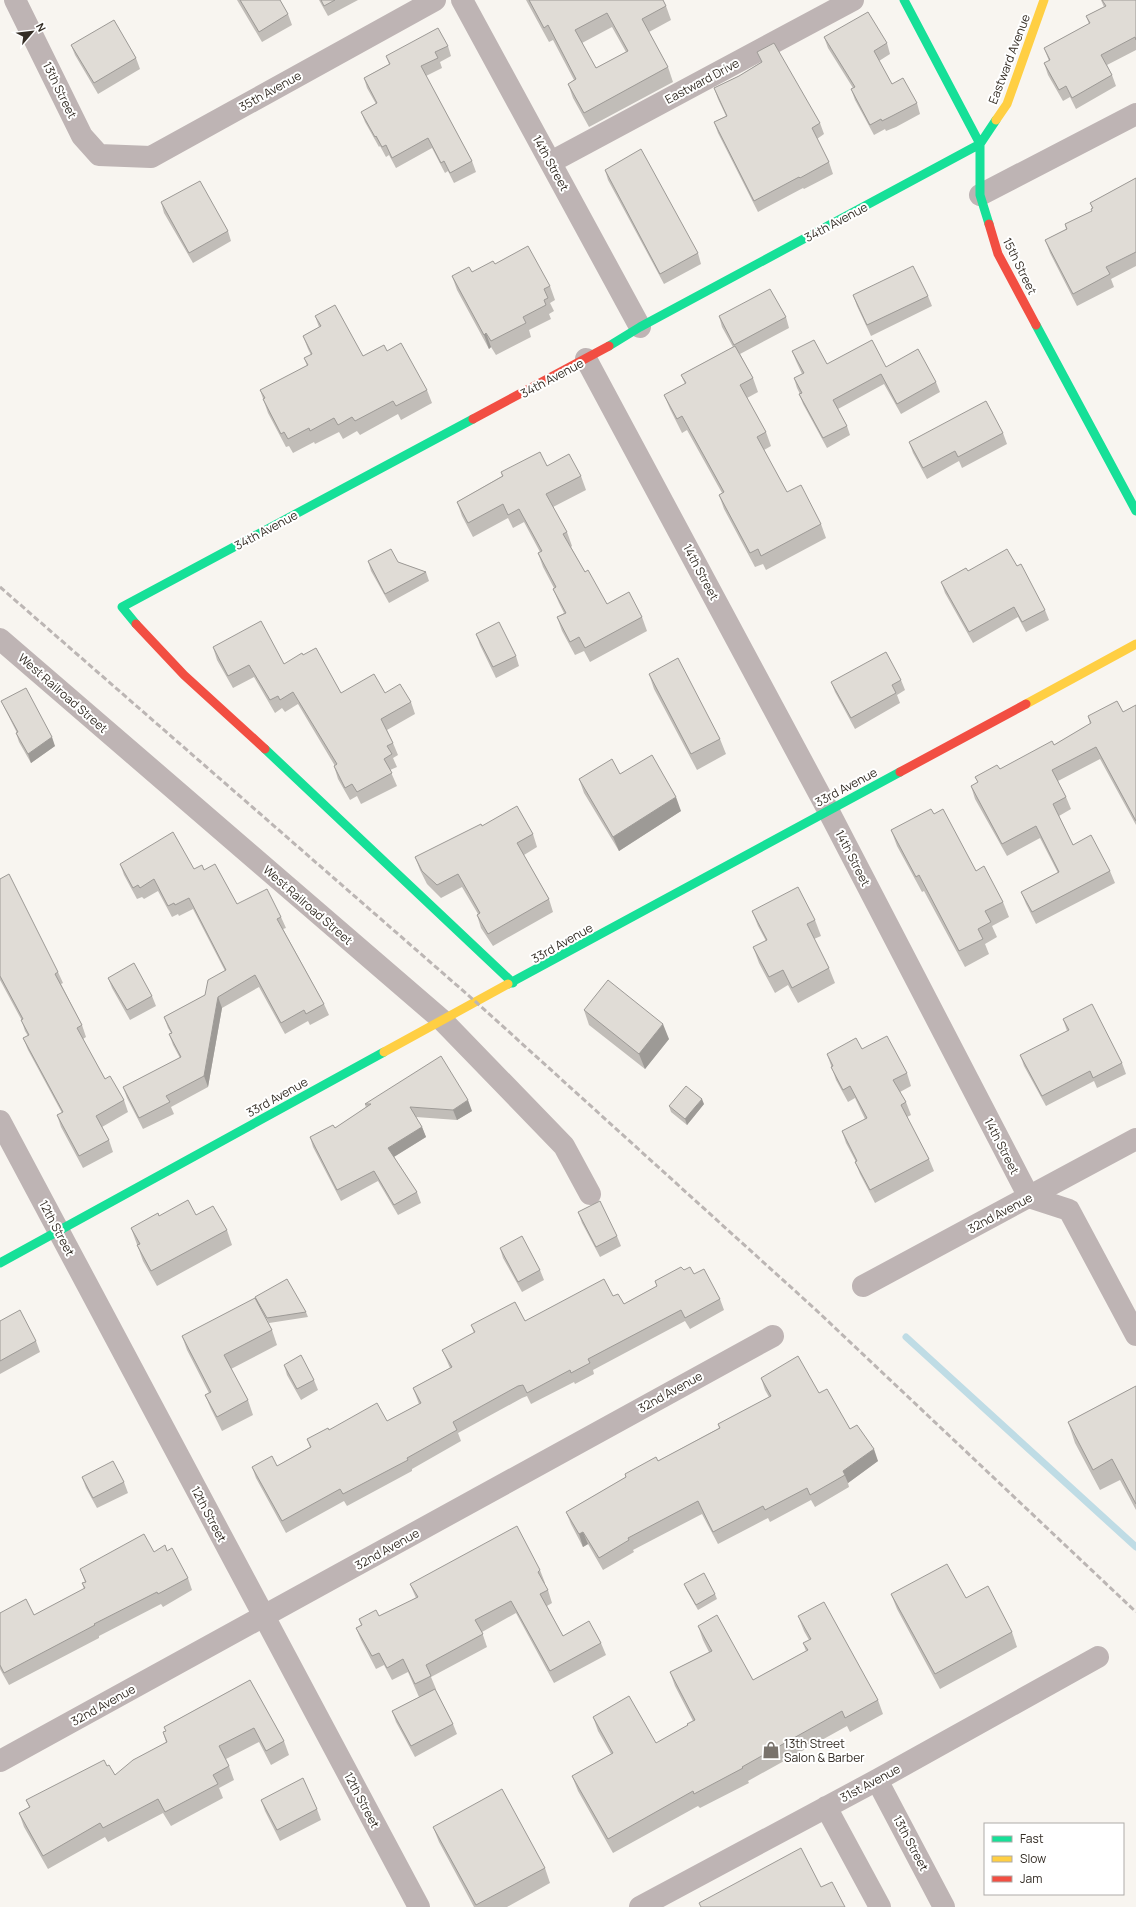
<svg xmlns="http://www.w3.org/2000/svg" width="1136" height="1907" font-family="Manrope,sans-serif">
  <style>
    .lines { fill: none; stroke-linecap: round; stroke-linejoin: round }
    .stream { stroke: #bfdce5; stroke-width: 7 }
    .street { stroke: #beb4b4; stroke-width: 22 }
    .fast { stroke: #16e098; stroke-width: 9 }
    .slow { stroke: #ffcf43; stroke-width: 9 }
    .jam { stroke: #f24e42; stroke-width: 9 }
    .rail { stroke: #bcb6b4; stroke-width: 3; stroke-dasharray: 6 3; stroke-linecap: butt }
    .wall { fill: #c1bdb8; fill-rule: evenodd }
    .shaded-wall { fill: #9d9a96 }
    .building { fill: #e0dcd6; stroke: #9d9a96; fill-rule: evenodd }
    .labels { text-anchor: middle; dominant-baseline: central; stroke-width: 4; stroke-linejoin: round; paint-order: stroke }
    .street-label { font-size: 12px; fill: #342d25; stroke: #fff }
    .poi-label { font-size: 12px; fill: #342d25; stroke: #fff; text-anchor: start }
  </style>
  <rect width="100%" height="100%" fill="#f8f5f0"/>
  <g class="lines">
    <path class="stream" d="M906,1337l230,210"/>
    <path class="street" d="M15,0l67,136 17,19 52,2 284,-157
      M462,0l178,327
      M551,162l302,-162
      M980,195l156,-81
      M586,359l242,451 201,387 40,13 67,125
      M0,639l442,381 122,126 26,48
      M0,1121l419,786
      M863,1286l273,-147
      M0,1761l773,-425
      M877,1780l67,127
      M826,1807l54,100
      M640,1907l237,-127 221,-123"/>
    <path class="fast" d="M904,0l76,144v51l9,29
      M1036,325l100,186
      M609,346l31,-19 340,-183 16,-24
      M136,624l-14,-17 351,-188
      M265,749l248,234
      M508,984l392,-212
      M0,1263l384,-211"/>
    <path class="slow" d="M996,120l11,-16 37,-104
      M1026,704l110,-60
      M384,1052l124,-68"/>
    <path class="jam" d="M989,224l9,30 38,71
      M473,419l136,-73
      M136,624l48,51 81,74
      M900,772l126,-68"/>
    <path class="rail" d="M0,587l476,415 339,307 321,303"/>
  </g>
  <path class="wall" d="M237,0h43l8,14 4,11 -30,17z
    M319,0h39l-30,16z
    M526,0h137l3,6 5,14 -22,12 19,35 5,15 -84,45 -16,-29 -5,-14 6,-4 -21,-40 -4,2zM612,27l14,25 -30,16 -14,-25z
    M1101,0h35v50l-29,15 5,10 4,11 -40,23 -6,-12 -7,4 -15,-26 -4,-12 5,-2 -5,-13 45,-24 -3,-8 18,-9z
    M824,37l63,6 3,11 -11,7 13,23 25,19 3,11 -24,13 -10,4 -1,-2 -11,6 -19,-35 -4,-11 2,-1 -25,-40z
    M71,45l65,13 4,11 -42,25 -23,-39z
    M448,46l3,10 -11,6 2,6 -16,8 46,85 4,11 -22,11 -6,-12 -3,2 -13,-25 -36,20 -7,-13 -3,2 -6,-11 -1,1 -14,-25 -4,-10 15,-8 -9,-16 -3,-10 25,-14 -3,-8z
    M757,52l63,71 4,11 -7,5 12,23 4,12 -29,15 -1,-1 -45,24 -40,-79 -4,-11 12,-6 -8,-17 -4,-11 25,-12 22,-14z
    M605,170l93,83 3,11 -37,20 -56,-104z
    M1136,178v88l-25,13 3,8 -37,19 -27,-53 -5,-13 21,-11 -1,-5 27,-13v-3l-2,-5z
    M161,202l67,29 3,10 -38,22 -29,-50z
    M495,264l55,22 5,14 -5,3 4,8 -5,3 2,5 -22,11 2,7 -35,18 -5,-8 -2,2 -32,-59 -5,-14 20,-4z
    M853,295l75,1 4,10 -61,30 -14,-30z
    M315,316l48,40 24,-5 40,39 5,13 -31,17 -3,-6 -38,21 -3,-4 -14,8 -4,-7 -24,12 -1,-2 -21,11 -4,-7 -3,1 -18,-34 -8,-23 47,-24 -3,-8 7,-3 -3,-6 -5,-13 16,-9z
    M719,316l67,1 3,11 -49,26 13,24 5,14 -11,6 19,34 5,14 -7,4 23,42 34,32 5,14 -60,32 -3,-6 -8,3 -31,-58 -5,-14 3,-2 -35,-63 -5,3 -12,-24 -6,-14 21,-11 -4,-9 52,-28 -11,-20z
    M792,351l35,13 59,3 50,15 4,10 -39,22 -17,-30 -46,25 9,17 3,9 -23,13 -24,-44 -4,-10h1l-3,-6 -3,-10 8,-4 -6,-13z
    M1003,433l4,11 -45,24 -3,-7 -32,18 -14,-26 -4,-11z
    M547,466l34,10 5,14 -33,17 14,25 5,14 -1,1 14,25 22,32 35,13 5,14 -57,31 -6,-11 -9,4 -13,-24 -5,-14 7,-4 -5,-10 -6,-14 1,-1 -11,-21 -5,-14 2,-1 -16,-30 -11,6 -5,-10 -35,19 -11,-21 -5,-14 45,-26 -1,-4z
    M368,561l30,1 28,10 3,9 -40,22 -18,-32z
    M1017,566l28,44 4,10 -23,12 -8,-15 -45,26 -28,-50 -4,-11 27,-11z
    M476,634l40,22 3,10 -23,12 -16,-33z
    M213,647l71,17 19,-9 38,38h44l26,9 4,12 -28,16 6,13 5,12 -5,3 4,9 -7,3 7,16 -36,18 -4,-8 -7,4 -12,-21 -4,-13h1l-37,-62 -13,8 -3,-4 -7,5 -21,-36 -21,11 -16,-28z
    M649,674l71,65 6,15 -29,16 -43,-81z
    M901,680l4,10 -8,5 3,8 -45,26 -20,-37 -4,-10z
    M1,701l54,45 -24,17 -12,-21 -3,-9h1z
    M1136,705v120l-36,-66 -42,22 8,16 5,12 -12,7 14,29 37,26 5,12 -79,41 -10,-20 -5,-12 37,-19 -18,-35 -33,18 -32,-57 -4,-13 7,-3 -3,-6 25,-8 54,-24 36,-21 -2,-8 35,-4z
    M620,774l61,37 -62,40 -35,-58 -5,-14z
    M934,814l42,57 27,31 6,15 -17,9 5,11 -12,7 4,10 -24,13 -41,-76 -2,1 -25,-46 -6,-16z
    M482,826l51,8 4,13 -13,8 25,44 4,13 -60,34 -12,-18 -4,-13 1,-1 -16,-27 -21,11 -14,-14 -7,-14 -5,-13z
    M120,864l84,6 33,34 44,13 5,11 -3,1 41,75 5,11 -19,10 -2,-4 -23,13 -26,-47 -37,21 -14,79 -37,20 3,7 -31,15 -16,-31 -4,-11 57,-29 -7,-13 -4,-11 2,-1 -3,-5 -4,-11 41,-22 20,-24 -32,-62 -14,7 -1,-2 -6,3 -14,-26 -14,8 -2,-2 -5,2 -13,-24z
    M0,879l58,93 5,11 -2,1 21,41 4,12 -3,2 22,40 19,21 4,12 -26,15 7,13 4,12 -30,16 -22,-41 -4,-12 5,-2 -34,-63 -5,-12 5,-2 -3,-5 -4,-12 -21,-39z
    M752,911l63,9 6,16 -7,3 15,29 6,15 -37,20 -10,-18 -13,8 -16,-30 -6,-16 13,-6 -8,-15z
    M108,978l44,18 4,10 -26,14 -18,-32z
    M584,1010l85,29 -24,30 -56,-44z
    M1063,1019l59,44 4,11 -29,14 -3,-7 -48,25 -22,-40 -4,-11 47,-24z
    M862,1049l45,24 4,13 -11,6 6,10 5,13 -4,2 22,42 5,12 -59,32 -15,-29 -5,-12h1l-10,-19 -4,-12 23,-12 -10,-21 -7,4 -12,-22 -9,-26z
    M365,1104l107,7 -15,9 -41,-3 6,10 4,10 -32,20 23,35 4,11 -23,12 -20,-34 -37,20 -28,-54 -3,-10 25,-9 31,-20z
    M704,1104l-17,21 -16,-13 -2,-6z
    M578,1212l39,24 4,10 -21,11 -18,-34z
    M196,1215l31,15 5,15 -75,41 -14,-25 -12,-33 28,-12z
    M500,1248l40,22 4,10 -22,12 -19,-34z
    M684,1270l10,4 26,25 4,11 -34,19 -5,-8 -92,49 1,4 -19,10 -1,-2 -43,22 -4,-8 -5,2 -64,35 3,8 -49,28v2l-65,35 -3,-5 -58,32 -30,-55 -4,-11 25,-1 33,-19 -3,-8 22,-9 58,-9 32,-17 -6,-16 37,-20 -3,-7 -5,-11 32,-17 -3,-8 54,-4 88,-25 11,8 33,-18 -2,-5z
    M255,1297l51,15 2,5 -39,6 -10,-18 13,25 5,15 -46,24 17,31 5,15 -31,16 -11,-22 -6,-14 4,-2 -22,-43 -5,-14 75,-35z
    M0,1321l36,20 4,11 -40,22z
    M284,1365l30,15 4,10 -17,10 -14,-25z
    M761,1378l58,15 59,68 -30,22 1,4 -34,20 -4,-7 -41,22 -2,-4 -50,26 -16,-30 -69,36 1,2 -31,18 -15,-26 -5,3 -12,-23 -5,-12 60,-35 -1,-3 33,-13 61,-33 -1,-4 51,-27 -4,-7z
    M1136,1386v124l-16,-30 -20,10 -25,-47 -7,-21z
    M82,1477l42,5 4,11 -31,15 -11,-20z
    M167,1551l21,27 4,12 -29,17 -2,-3 -62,32v2l-90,47 -9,-16v-56l34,2 50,-26 -2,-6 3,-1 -5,-13 74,-17z
    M540,1570l5,13h-1l4,7 4,13 -5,3 16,30 38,7 5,12 -52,28 -38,-70 -34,19 5,15 -56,30 5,12h-1l18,35 4,10 -42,23 -19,-35 -4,-11 27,-14 -11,-25 -16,8 -8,-15 -8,4 -15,-29 -5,-12 5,-3 -2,-6 20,-3 37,-18 -6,-14z
    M684,1584l31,10 2,5 -19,11 -12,-21z
    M891,1594l75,4 46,34 5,15 -77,42 -43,-80z
    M798,1616l80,84 5,14 -33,18 -3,-6 -99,55 1,2 -49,25 -2,-2 -85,47 -35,-62 -6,-15 39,-22 -13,-23 -5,-14 63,26 32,-17 5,-5 -18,-35 -5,-14 39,-20 -6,-12 -5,-14 55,54 53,-29 -3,-8 6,-3 -5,-9z
    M250,1680l34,61 5,14 -18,10 -12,-23 -33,17 3,7 5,14 -15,8 4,10 -52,28 -8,-13 -55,29 -3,-5 -57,32 -24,-42 -5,-14 10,-6 -3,-7 81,-34 8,9 51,-33 -3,-10 3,-1 -2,-4z
    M261,1800l56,9 4,11 -41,21 -15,-30z
    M433,1827l112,41 5,15 -43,24h-33l-35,-65z"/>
  <path class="shaded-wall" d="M486,333l5,14 -2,2 -5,-14z
    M52,737l3,9 -24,17 -3,-9z
    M676,797l5,14 -62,40 -6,-14z
    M218,997l4,11 -14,79 -4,-11z
    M663,1024l6,15 -24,30 -6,-15z
    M702,1099l2,5 -17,21 -2,-6z
    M468,1100l4,11 -15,9 -4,-10z
    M422,1127l4,10 -34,21 -4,-10z
    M874,1449l4,12 -30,22 -5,-12z
    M583,1532l5,12 -5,3 -4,-13z"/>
  <path class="building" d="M240,0h40l8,14 -29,18z
    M321,0h14l-11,6z
    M529,0h134l3,6 -24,13 26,48 -84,46 -16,-29 8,-5 -28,-54 -4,3zM607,13l21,38 -32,17 -21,-38z
    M1102,0h34v40l-1,-3 -34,18 11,20 -40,23 -6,-12 -7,4 -15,-27 6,-3 -6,-12 46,-25 -4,-7 20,-10z
    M868,12l19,31 -13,8 18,33 11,-6 14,25 -25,13 -10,5 -1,-2 -11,6 -19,-36 4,-2 -31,-50z
    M114,20l22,38 -42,25 -23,-38z
    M438,28l10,18 -13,6 3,6 -17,8 51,95 -22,12 -6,-12 -3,2 -13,-25 -36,20 -6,-13 -4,2 -6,-11 -1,1 -14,-25 16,-9 -13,-25 26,-14 -4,-8z
    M774,43l46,80 -8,5 17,34 -29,16 -1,-1 -45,24 -40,-79 13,-6 -13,-28 25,-12 23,-14 -5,-10z
    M641,149l57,104 -38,21 -55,-104z
    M1136,178v74l-30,15 4,7 -37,20 -28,-54 22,-11 -2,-5 27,-13 -1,-2 2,-1 -3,-5z
    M200,181l28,50 -39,22 -28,-51z
    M528,246l22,40 -6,3 4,9 -4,2 2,5 -23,12 3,6 -35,18 -5,-8 -2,2 -32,-59 17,-9 3,5 21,-11 2,3z
    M913,266l15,30 -61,29 -14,-30z
    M770,289l16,28 -52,28 -15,-29z
    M335,305l28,51 21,-11 3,6 14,-8 26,47 -31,16 -3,-5 -38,20 -3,-4 -14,8 -4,-7 -24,13 -1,-3 -21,11 -4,-7 -3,2 -18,-35 2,-1 -5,-8 48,-25 -4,-7 8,-4 -9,-18 18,-10 -6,-10z
    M814,340l13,24 45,-24 14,27 32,-18 18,33 -39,22 -16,-30 -48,26 14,26 -24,12 -24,-44 3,-1 -8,-15 10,-5 -12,-22z
    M735,346l18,32 -13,7 26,47 -9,5 30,55 14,-7 20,39 -60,32 -3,-7 -8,4 -31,-58 5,-3 -42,-76 -5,3 -13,-24 22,-12 -5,-8z
    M986,401l17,32 -45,24 -3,-6 -32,17 -14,-26z
    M540,452l7,14 22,-12 12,22 -35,18 21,38 -4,2 22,38 3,-2 19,34 22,-12 13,25 -57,31 -6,-11 -9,5 -13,-25 9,-4 -13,-24 3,-2 -18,-34 4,-2 -23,-42 -11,6 -5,-11 -35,19 -11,-21 46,-26 -2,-4z
    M391,549l7,13 28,10 -41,22 -17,-33z
    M1007,549l10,17 4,-2 24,46 -23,12 -8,-15 -45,25 -28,-50 25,-14 2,3z
    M261,621l23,43 18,-11 1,2 13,-7 25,45 33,-19 11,19 15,-9 11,18 -30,17 12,24 -6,3 5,8 -8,5 8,14 -35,19 -5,-8 -7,4 -11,-22 3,-2 -44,-72 -13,8 -2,-4 -8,4 -21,-35 -21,11 -15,-29z
    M499,622l17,34 -23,11 -17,-33z
    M886,652l15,28 -9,5 4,8 -45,25 -20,-36z
    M678,658l42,81 -29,15 -42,-80z
    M26,688l26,49 -24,17 -12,-21 2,-1 -17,-31z
    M1117,701l6,11 13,-7v116l-40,-74 -44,23 14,27 -13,7 20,41 18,-10 19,36 -78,41 -11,-20 38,-20 -23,-46 -34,18 -31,-58 7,-4 -3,-5 22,-12 3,4 52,-28 2,4 37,-22 -3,-7z
    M652,755l24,42 -63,40 -34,-58 33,-20 8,15z
    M517,806l16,28 -16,9 32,56 -61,35 -11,-19 3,-2 -22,-39 -21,11 -15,-14 -7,-14 66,-33 1,2z
    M931,809l3,5 9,-5 33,62 8,-5 19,36 -18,9 6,11 -13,7 5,10 -24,12 -40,-76 -3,2 -25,-47z
    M173,832l21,37 8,-4 2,5 11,-6 22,40 30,-15 14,28 -4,2 47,85 -18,10 -2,-4 -23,13 -26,-48 -37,22 -14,79 -38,20 4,6 -31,16 -16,-31 58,-30 -12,-23 3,-1 -8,-16 41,-22 3,-15 18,-10 -37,-72 -14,7 -1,-2 -6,3 -14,-27 -14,9 -2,-3 -5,3 -13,-24z
    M9,874l49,98 -3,2 27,51 -5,3 28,51 5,-3 14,24 -28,16 13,24 -30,16 -22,-41 6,-3 -40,-74 6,-3 -8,-15 2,-1 -23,-43v-97z
    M798,887l17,33 -8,4 22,44 -37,20 -9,-18 -14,7 -16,-30 14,-7 -15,-29z
    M134,963l18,33 -25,14 -19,-32z
    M608,980l55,44 -24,30 -55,-44z
    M1092,1004l30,59 -29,15 -3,-7 -48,25 -22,-41 49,-25 -6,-11z
    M887,1036l20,37 -14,7 13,22 -5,3 28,54 -59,31 -15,-28 2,-1 -15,-30 25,-13 -17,-32 -7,4 -12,-23 2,-1 -6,-12 29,-16 6,11z
    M441,1056l27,44 -15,10 -43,-3 12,20 -34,21 29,44 -23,13 -20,-34 -37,19 -27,-53 23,-12 2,3 36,-24h-6z
    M686,1086l16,13 -17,20 -16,-13z
    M188,1200l8,15 17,-9 14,24 -76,41 -14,-26 3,-1 -9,-16 27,-15 1,3z
    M600,1201l17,35 -21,11 -18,-35z
    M522,1236l18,34 -22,12 -18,-34z
    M681,1267l3,3 6,-3 4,7 10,-5 16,30 -35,19 -4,-8 -93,49 2,4 -19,10 -1,-3 -43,23 -4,-8 -5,1 -65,36 4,8 -50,28 1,2 -65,34 -3,-5 -58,32 -30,-54 20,-11 5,10 34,-19 -4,-8 21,-11 1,2 48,-27 10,18 34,-18 -8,-15 39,-21 -10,-17 33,-18 -4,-7 44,-23 10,19 79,-42 9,17 5,-2 6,10 33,-18 -2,-5z
    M287,1279l19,33 -39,6 -12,-21z
    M255,1298l17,32 -48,25 24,45 -31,17 -12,-22 6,-3 -29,-56z
    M20,1310l16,31 -36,20v-40z
    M301,1355l13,25 -17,9 -13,-24z
    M798,1356l21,37 8,-4 23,40 7,-4 17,24 -31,22 2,4 -35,20 -3,-7 -42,22 -2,-4 -50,26 -15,-31 -70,37 1,2 -30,18 -16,-26 -4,2 -13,-22 60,-35 -1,-3 31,-17 2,4 62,-33 -2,-4 53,-28 -10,-18z
    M1136,1386v118l-24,-45 -19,11 -25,-48z
    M113,1461l11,21 -31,16 -11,-21z
    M517,1526l23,44 -2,2 10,18 -8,4 23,42 26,-15 12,22 -51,28 -39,-70 -36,19 8,14 -57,31 5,11 -16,8 -12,-25 -16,9 -8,-15 -7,3 -16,-28 6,-3 -3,-6 17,-9 3,6 39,-19 -8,-13z
    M144,1534l10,18 11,-7 2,6 5,-3 16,30 -30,16 -1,-2 -63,32 1,1 -91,48 -4,-8v-52l26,-14 8,16 51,-27 -3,-5 4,-1 -6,-13z
    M947,1564l19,34 22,-12 24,46 -77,42 -44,-80z
    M704,1573l11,21 -19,11 -12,-21z
    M824,1602l54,98 -33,18 -3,-7 -100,56 1,1 -49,26 -1,-3 -85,48 -36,-63 41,-23 -20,-36 36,-21 27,47 32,-18 -1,-1 8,-4 -25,-48 42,-21 -14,-25 19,-11 36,65 55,-30 -5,-7 8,-4 -13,-23z
    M250,1680l34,61 -18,10 -12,-23 -35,18 10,20 -16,9 5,9 -53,28 -7,-13 -55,29 -3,-5 -57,33 -24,-43 11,-6 -4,-7 78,-40 3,6 2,-1 6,10 18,-15 34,-18 -4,-10 3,-1 -2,-4z
    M435,1689l18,35 -42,22 -19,-35z
    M303,1778l14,31 -40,21 -16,-30z
    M502,1789l43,79 -69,37 -43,-78z
    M801,1848l20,39 11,-5 13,25h-144l-2,-4z"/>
  <defs>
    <g id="shop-bare" transform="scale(1.38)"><path d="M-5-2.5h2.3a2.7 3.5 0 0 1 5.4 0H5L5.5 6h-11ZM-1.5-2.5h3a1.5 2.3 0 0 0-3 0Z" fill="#79736c" stroke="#fff" stroke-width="2.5" paint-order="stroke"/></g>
  </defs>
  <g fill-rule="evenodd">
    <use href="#shop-bare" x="771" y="1750"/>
  </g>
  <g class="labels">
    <g class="street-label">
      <text transform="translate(1009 59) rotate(-69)">Eastward Avenue</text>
      <text transform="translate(702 81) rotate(-28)">Eastward Drive</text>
      <text transform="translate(60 90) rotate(64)">13th Street</text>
      <text transform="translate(270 91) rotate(-29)">35th Avenue</text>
      <text transform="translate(551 163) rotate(61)">14th Street</text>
      <text transform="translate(836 222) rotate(-28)">34th Avenue</text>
      <text transform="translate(1020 266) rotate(64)">15th Street</text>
      <text transform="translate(552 378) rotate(-28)">34th Avenue</text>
      <text transform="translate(266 530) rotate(-28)">34th Avenue</text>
      <text transform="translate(701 572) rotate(62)">14th Street</text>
      <text transform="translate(63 693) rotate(41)">West Railroad Street</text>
      <text transform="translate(846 787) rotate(-28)">33rd Avenue</text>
      <text transform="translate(853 858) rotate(63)">14th Street</text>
      <text transform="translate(308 905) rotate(41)">West Railroad Street</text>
      <text transform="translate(562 943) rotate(-29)">33rd Avenue</text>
      <text transform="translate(277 1097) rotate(-29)">33rd Avenue</text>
      <text transform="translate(1002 1146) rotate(63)">14th Street</text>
      <text transform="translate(1000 1213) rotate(-28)">32nd Avenue</text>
      <text transform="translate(57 1228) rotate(62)">12th Street</text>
      <text transform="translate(670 1392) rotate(-29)">32nd Avenue</text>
      <text transform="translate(209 1514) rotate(62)">12th Street</text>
      <text transform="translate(387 1549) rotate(-29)">32nd Avenue</text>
      <text transform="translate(103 1705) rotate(-29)">32nd Avenue</text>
      <text transform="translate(870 1783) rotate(-28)">31st Avenue</text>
      <text transform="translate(362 1800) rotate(62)">12th Street</text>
      <text transform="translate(911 1843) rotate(62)">13th Street</text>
    </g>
    <g class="poi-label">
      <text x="784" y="1743">13th Street<tspan x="784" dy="14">Salon &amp; Barber</tspan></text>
    </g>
  </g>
  <rect x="984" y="1823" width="140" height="72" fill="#ffffff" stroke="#aeaba8"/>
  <rect x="992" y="1836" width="20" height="6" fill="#16e098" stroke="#aeaba8"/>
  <text x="1020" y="1843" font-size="12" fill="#342d25">Fast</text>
  <rect x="992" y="1856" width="20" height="6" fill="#ffcf43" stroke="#aeaba8"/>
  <text x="1020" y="1863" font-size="12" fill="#342d25">Slow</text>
  <rect x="992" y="1876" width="20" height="6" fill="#f24e42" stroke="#aeaba8"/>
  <text x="1020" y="1883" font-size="12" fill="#342d25">Jam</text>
  <g transform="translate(32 32) rotate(62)" stroke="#ffffff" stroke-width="3" paint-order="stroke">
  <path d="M0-3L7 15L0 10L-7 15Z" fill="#342d25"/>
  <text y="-6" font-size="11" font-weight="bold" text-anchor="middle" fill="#342d25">N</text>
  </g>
</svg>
